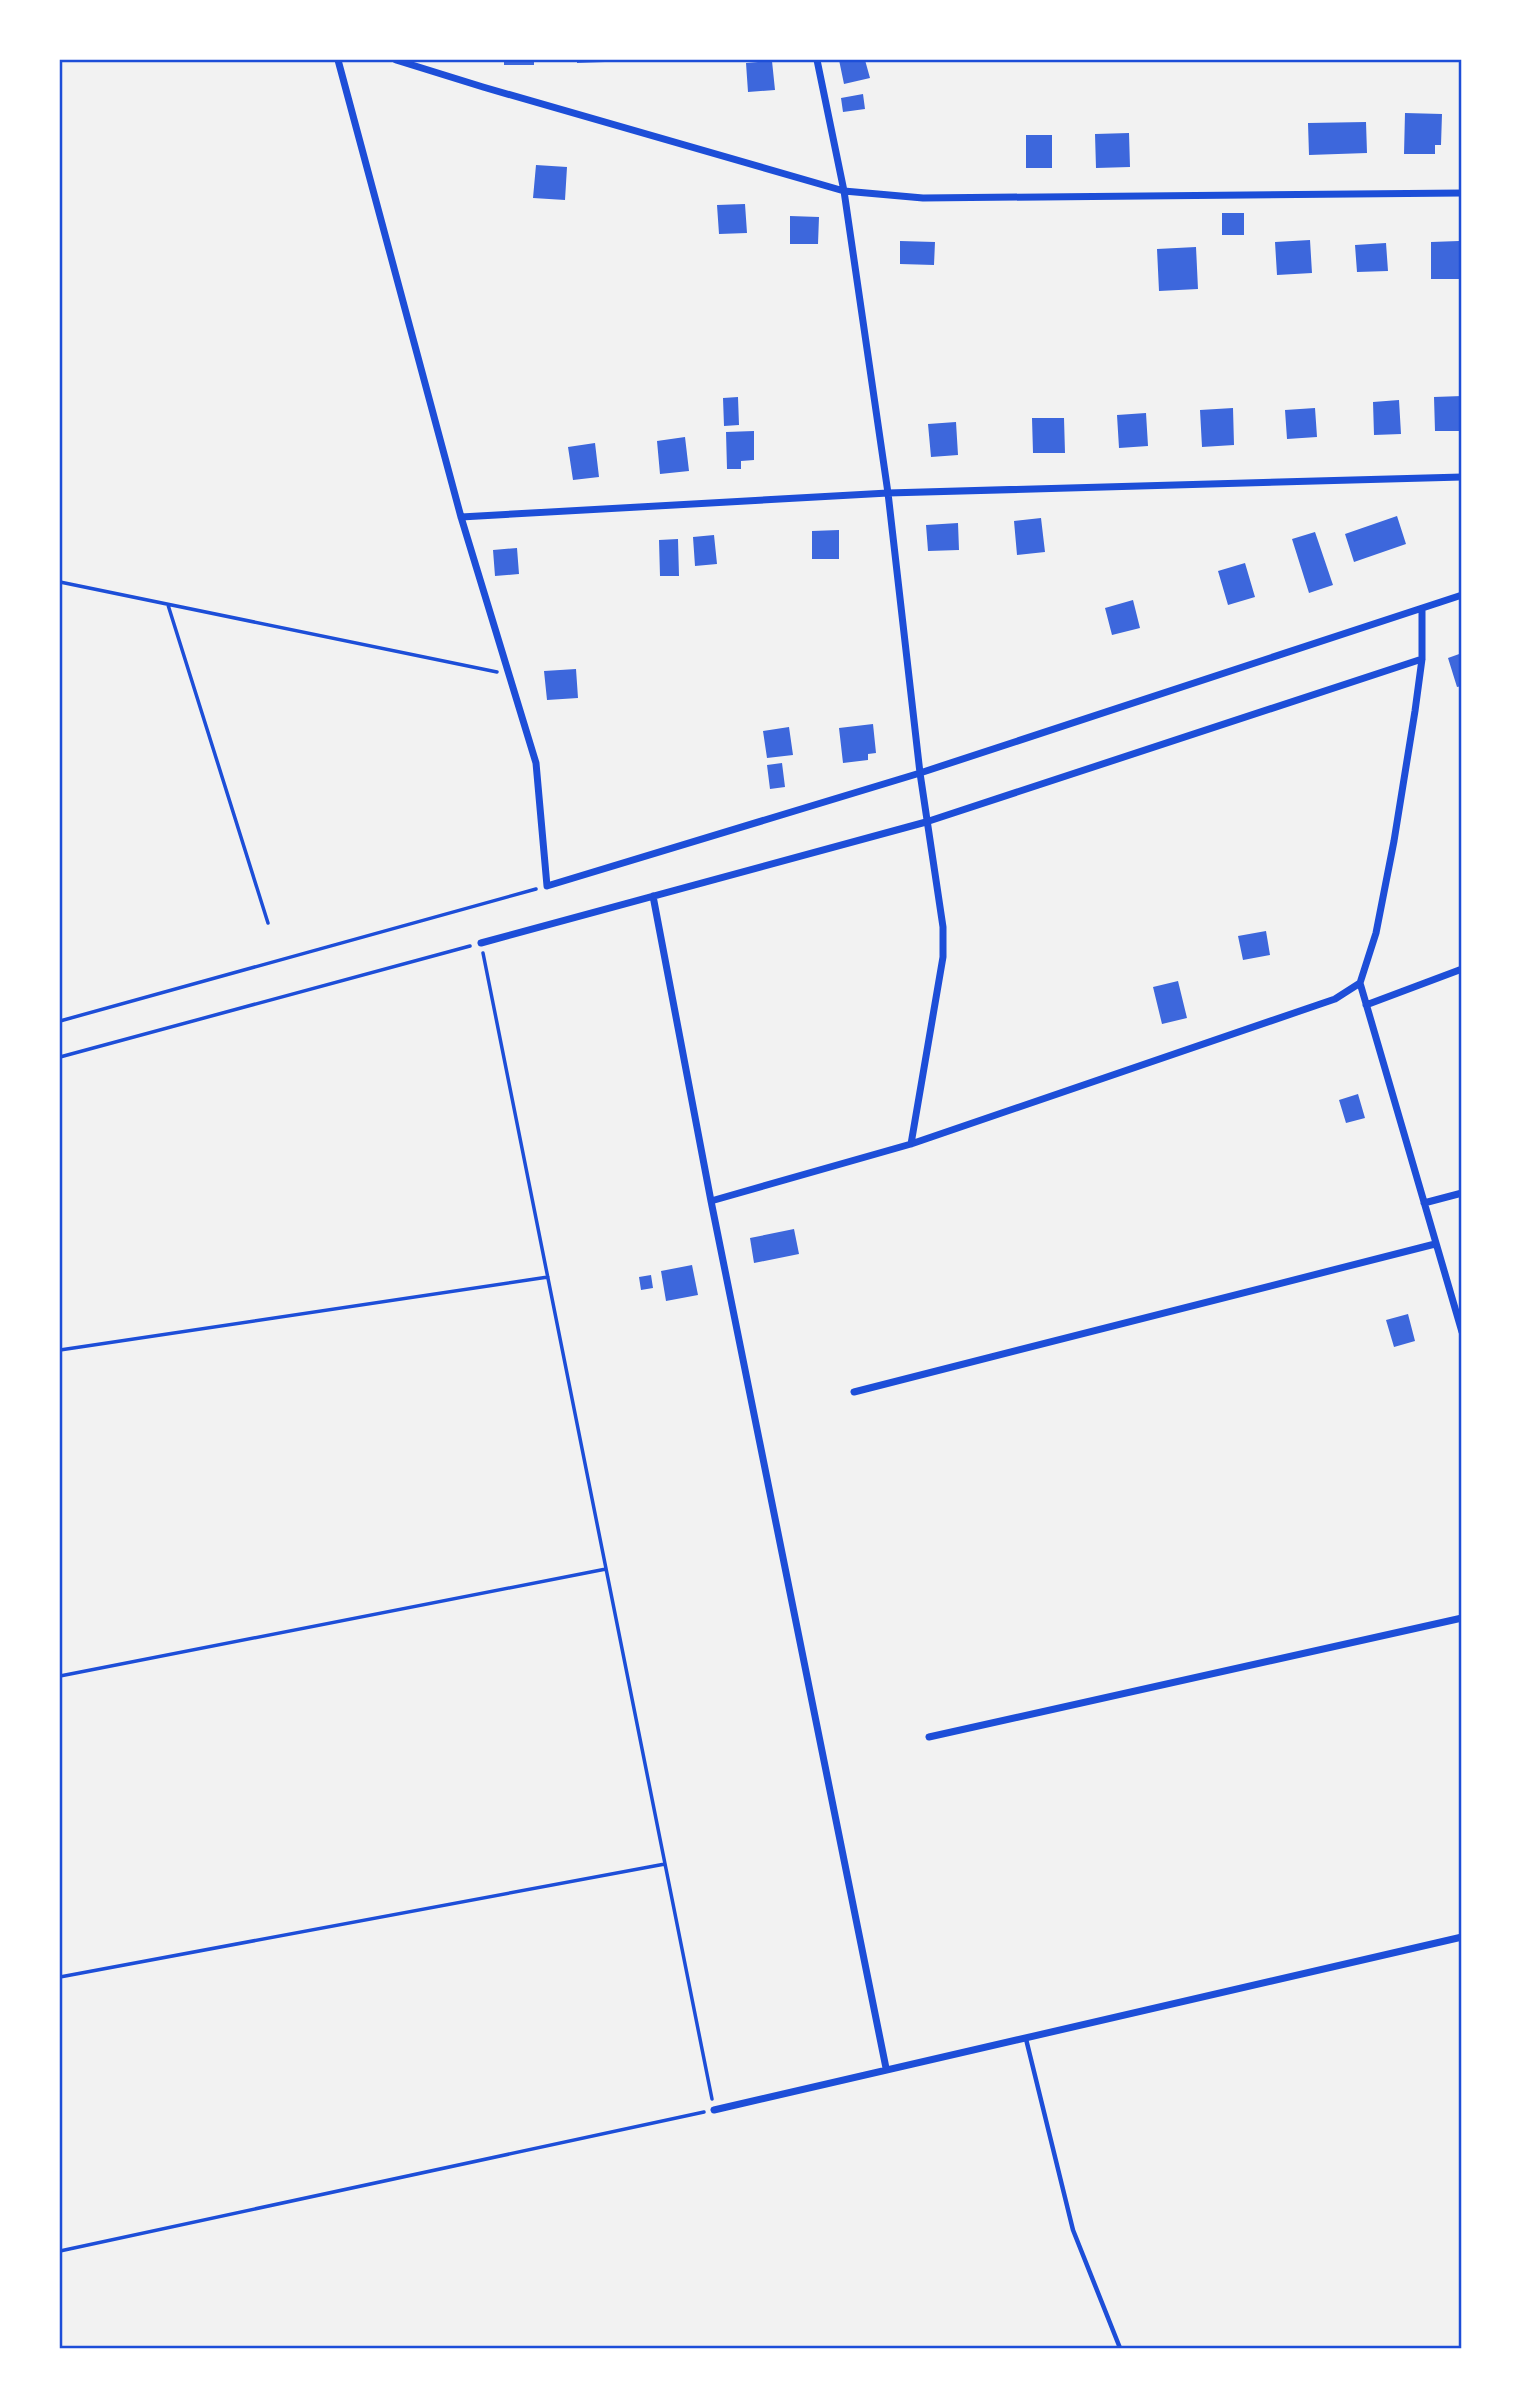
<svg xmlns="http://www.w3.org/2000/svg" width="1521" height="2408" font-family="Roboto,sans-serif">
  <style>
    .building { fill: #3d67dc }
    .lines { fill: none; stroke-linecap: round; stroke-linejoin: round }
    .path { stroke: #1d4ed8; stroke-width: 3.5 }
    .service { stroke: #1d4ed8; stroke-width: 4.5 }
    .minor { stroke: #1d4ed8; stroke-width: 7 }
    .neatline { fill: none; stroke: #1d4ed8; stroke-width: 2.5 }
  </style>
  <rect width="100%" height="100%" fill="#f2f2f2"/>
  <path class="building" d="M504,60h30v5h-30z
    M577,60h28v2l-28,1z
    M839,60h26l5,18 -26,6z
    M772,61l3,29 -27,2 -2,-29z
    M863,94l2,15 -22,3 -2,-14z
    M1405,113l37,1 -1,31h-6v9h-31z
    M1366,122l1,31 -58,2 -1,-32z
    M1129,133l1,34 -34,1 -1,-34z
    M1026,135h26v33h-26z
    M536,165l31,2 -2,33 -32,-2z
    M745,204l2,29 -28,1 -2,-29z
    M1222,213h22v22h-22z
    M790,216l29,1 -1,27h-28z
    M1310,240l2,33 -35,2 -2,-33z
    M900,241l35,1 -1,23 -34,-1z
    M1459,241l1,38h-29v-37z
    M1386,243l2,28 -31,1 -2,-27z
    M1196,247l2,42 -39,2 -2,-42z
    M1462,396v35h-27l-1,-34z
    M738,397l1,28 -15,1 -1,-28z
    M1399,400l2,34 -27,1 -1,-33z
    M1233,408l1,37 -32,2 -2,-37z
    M1315,408l2,29 -30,2 -2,-29z
    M1146,413l2,33 -29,2 -2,-33z
    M1032,418h32l1,35h-32z
    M956,422l2,33 -27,2 -3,-33z
    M754,431v29l-13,1v8h-14l-1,-37z
    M685,437l4,34 -29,3 -3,-33z
    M595,443l4,34 -26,3 -5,-33z
    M1397,516l9,28 -52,18 -9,-28z
    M1041,518l4,34 -28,3 -3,-34z
    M958,523l1,27 -31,1 -2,-26z
    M839,530v29h-27v-28z
    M1315,532l18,53 -24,8 -17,-54z
    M714,535l3,29 -22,2 -2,-29z
    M678,539l1,37h-19l-1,-36z
    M517,548l2,26 -24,2 -2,-26z
    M1245,563l10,34 -27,8 -10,-34z
    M1133,600l7,28 -28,7 -7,-27z
    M1462,653v33l-5,1 -9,-29z
    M576,669l2,29 -31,2 -3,-29z
    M873,724l3,29 -8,1v6l-25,3 -4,-35z
    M789,727l4,28 -26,3 -4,-27z
    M782,763l3,24 -15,2 -3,-24z
    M1266,931l4,24 -27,5 -5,-24z
    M1178,981l9,37 -25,6 -9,-37z
    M1358,1094l7,24 -19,5 -7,-23z
    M794,1229l5,25 -45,9 -4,-25z
    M692,1265l6,30 -32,6 -5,-30z
    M651,1275l2,13 -12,2 -2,-13z
    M1408,1314l7,27 -21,6 -8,-27z"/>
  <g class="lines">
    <path class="path" d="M60,582l437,90
      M168,605l100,318
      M483,953l229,1146
      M60,1021l476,-132
      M60,1057l410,-111
      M60,1350l488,-73
      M60,1676l546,-107
      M60,1977l605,-113
      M60,2251l644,-139"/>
    <path class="service" d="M1026,2039l47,191 47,118"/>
    <path class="minor" d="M338,60l123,457 75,246 11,123 373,-113 542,-178
      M396,60l87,27 361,104 79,7 539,-5
      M817,60l27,131 44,302 32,280 23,154v30l-32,187
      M461,517l427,-24 574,-16
      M653,896l58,305 175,867
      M481,943l445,-121 496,-163
      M1360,983l102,349
      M1366,1005l96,-36
      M711,1201l200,-57 424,-145 25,-16 16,-50 18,-92 21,-130 7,-52v-50
      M1424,1203l38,-10
      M854,1392l581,-148
      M929,1737l533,-119
      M714,2110l748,-173"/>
  </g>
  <rect width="1521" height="2408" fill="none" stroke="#ffffff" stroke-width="122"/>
  <rect x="61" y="61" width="1399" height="2286" class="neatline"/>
</svg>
